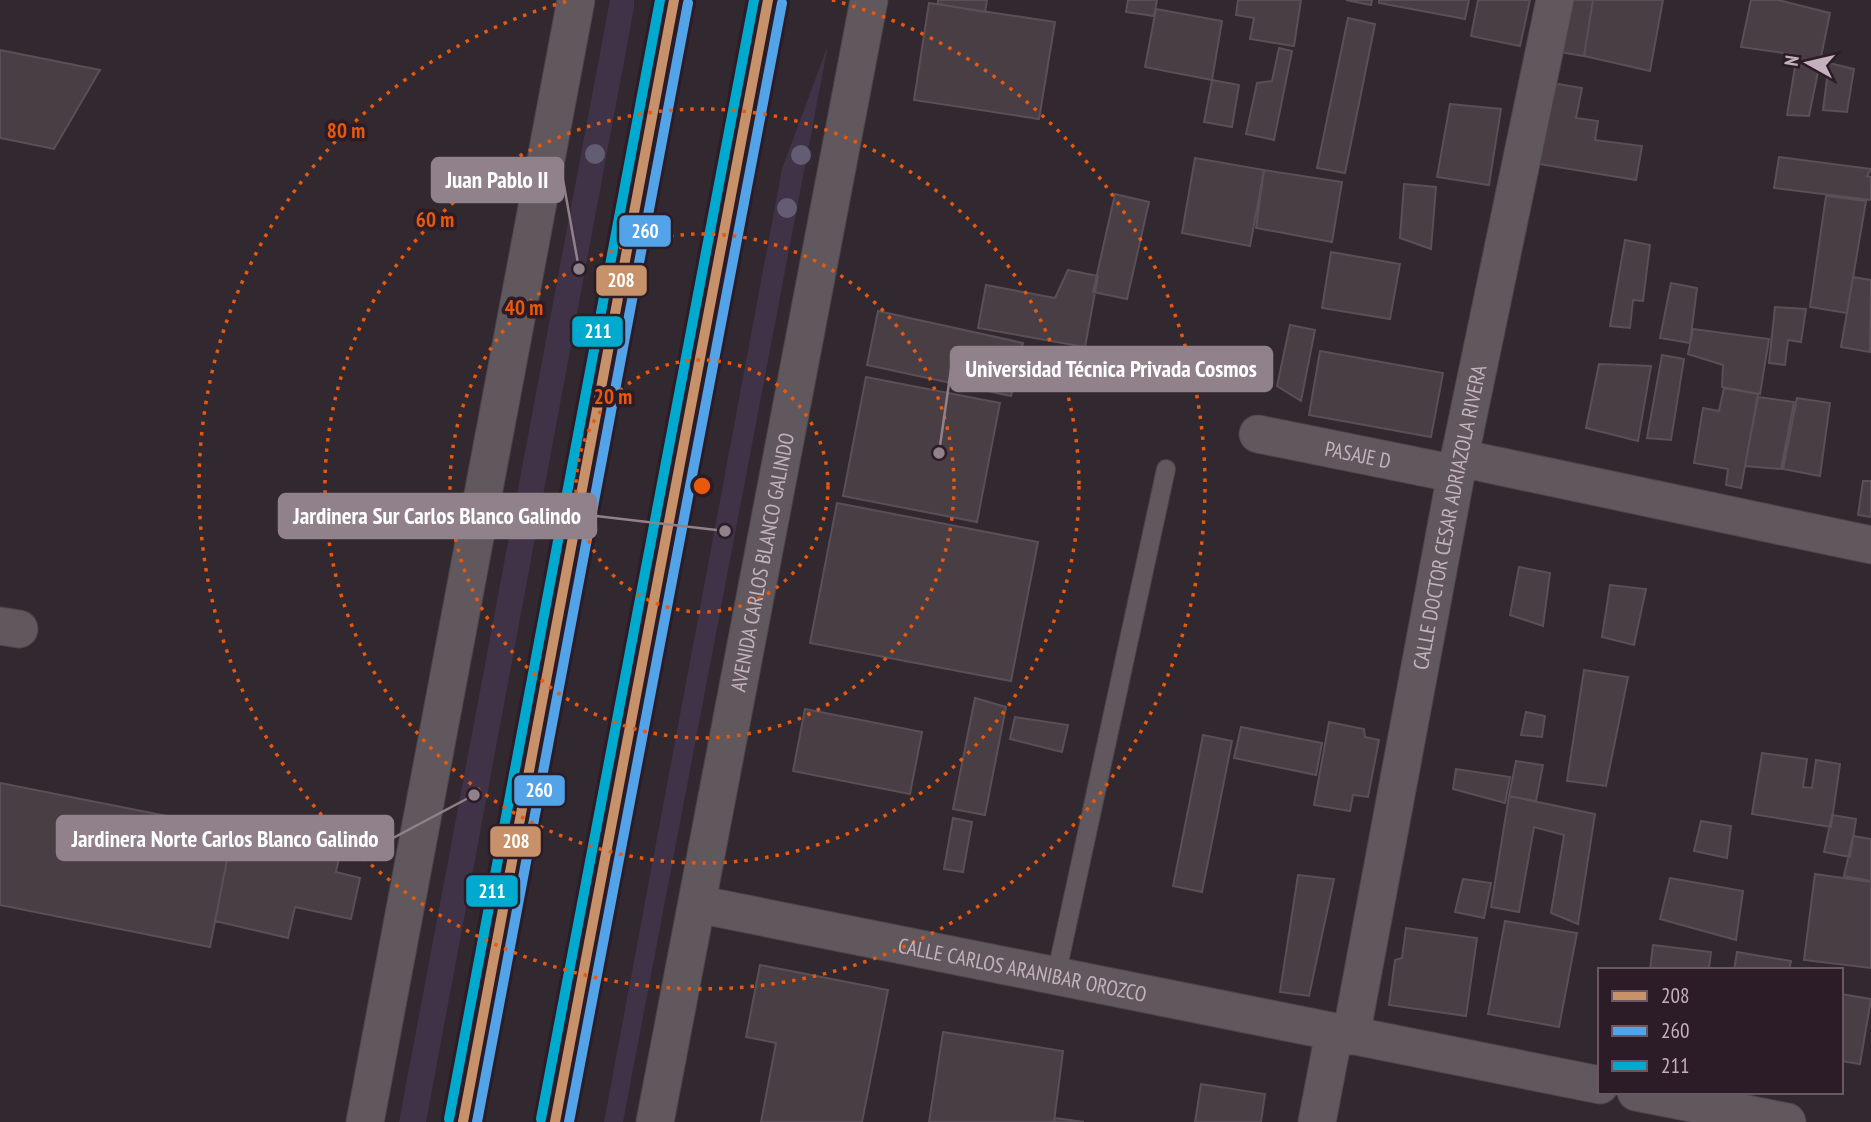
<svg xmlns="http://www.w3.org/2000/svg" width="1871" height="1122" font-family="'PT Sans Narrow',sans-serif">
  <style>
    .green { fill: #403348 }
    .building { fill: #483e44; stroke: #5a4f57; stroke-width: 2 }
    .lines { fill: none; stroke-linecap: round; stroke-linejoin: round }
    .service-casing { stroke: #4b4449; stroke-width: 20 }
    .minor-casing { stroke: #4b4449; stroke-width: 39 }
    .trunk-casing { stroke: #4e444b; stroke-width: 41 }
    .service { stroke: #61585d; stroke-width: 18 }
    .minor { stroke: #61585d; stroke-width: 37 }
    .trunk { stroke: #625b5f; stroke-width: 38 }
    .bus-1-casing { stroke: #2c1c27; stroke-width: 16 }
    .bus-2-casing { stroke: #2c1c27; stroke-width: 16 }
    .bus-3-casing { stroke: #2c1c27; stroke-width: 16 }
    .bus-1 { stroke: #c7916a; stroke-width: 10 }
    .bus-2 { stroke: #53a3e8; stroke-width: 10 }
    .bus-3 { stroke: #00a9ce; stroke-width: 10 }
    .tree { fill: #625d72 }
    .ring { fill: none; stroke: #e8590c; stroke-width: 3.5; stroke-dasharray: 3.5 7 }
    .labels { text-anchor: middle; dominant-baseline: central; stroke-width: 7; stroke-linejoin: round; paint-order: stroke }
    .street-label { font-size: 21px; fill: #c4b1bd; stroke: #2c1c27 }
    .centre { fill: #e8590c; stroke: #2c1c27; stroke-width: 3.5 }
    .ring-label { font-size: 21px; text-anchor: middle; font-weight: bold; fill: #e8590c; stroke: #2c1c27; stroke-width: 7; stroke-linejoin: round; paint-order: stroke }
    .leader { fill: none; stroke: #91818b; stroke-width: 2.5 }
    .callout-dot { fill: #91818b; stroke: #2c1c27; stroke-width: 2.5 }
    .callout { fill: #91818b; stroke: #91818b; stroke-width: 2.5 }
    .callout-label { font-size: 23px; text-anchor: middle; font-weight: bold; fill: #fff }
    .line-badge { stroke: #2c1c27; stroke-width: 2.5 }
    .badge-label { font-size: 19px; text-anchor: middle; font-weight: bold; fill: #fff }
  </style>
  <rect width="100%" height="100%" fill="#32282f"/>
  <path class="green" d="M610,0h24v8l-208,1114h-27z
    M828,45l-205,1077h-19l178,-953z"/>
  <path class="building" d="M938,0h49l-2,12 -47,-8z
    M1128,0h29l-3,16 -28,-4z
    M1238,0h63l-7,46 -44,-7 4,-21 -18,-3z
    M1346,0h26l-1,5z
    M1379,0h90l-4,19 -86,-16z
    M1478,0h52l-10,46 -49,-10z
    M1567,0h26l-9,56 -25,-4z
    M1593,0h70l-13,71 -66,-15z
    M1751,0h27l52,13 -21,103 -22,-1 10,-60 -56,-8z
    M929,3l126,19 -16,97 -125,-19z
    M1156,9l66,12 -10,59 -67,-13z
    M1348,18l27,6 -30,149 -28,-5z
    M1279,48l13,3 -18,89 -28,-6 11,-51 15,-2z
    M0,50l100,20 -46,79 -54,-11z
    M1829,63l25,6 -7,43 -24,-2z
    M1212,80l27,5 -7,42 -28,-5z
    M1552,83l30,5 -6,30 22,3 -3,19 47,6 -6,34 -97,-16z
    M1450,104l51,5 -12,76 -52,-8z
    M1779,157l92,12 -4,7 4,1v23l-97,-12z
    M1195,158l69,12 -14,76 -68,-13z
    M1264,170l78,12 -10,60 -76,-14z
    M1404,184l32,3 -5,62 -31,-11z
    M1115,194l34,8 -22,97 -34,-7z
    M1826,196l40,5 -19,112 -37,-6z
    M1625,240l25,5 -7,56 -10,-1 -3,28 -20,-2z
    M1331,252l69,12 -10,55 -68,-11z
    M1068,270l30,6 -13,71 -107,-19 8,-43 69,13z
    M1853,277l18,3 -1,72 -29,-5z
    M1671,283l26,5 -7,55 -30,-5z
    M1775,307l31,2 -5,33 -13,-2 -3,25 -16,-2z
    M878,311l145,32 -12,53 -144,-31z
    M1290,325l25,5 -14,71 -24,-15z
    M1693,329l76,10 -9,55 -38,-7 1,-22 -35,-11z
    M1320,351l123,22 -12,64 -122,-22z
    M1662,355l22,4 -13,81 -24,-2z
    M1599,364l52,2 -13,75 -52,-13z
    M866,377l134,26 -23,119 -134,-26z
    M1724,388l34,6 -17,94 -15,-3 2,-16 -34,-6 9,-55 16,3z
    M1758,397l36,5 -13,67 -36,-3z
    M1797,398l33,5 -10,73 -37,-7z
    M1863,481h8v36l-13,-2z
    M837,503l201,39 -27,139 -201,-38z
    M1519,567l31,6 -7,53 -33,-11z
    M1610,585l36,4 -12,56 -32,-8z
    M1584,670l44,7 -22,109 -39,-5z
    M975,698l31,9 -21,108 -32,-6z
    M805,709l117,23 -12,62 -117,-23z
    M1526,712l19,4 -3,21 -21,-2z
    M1015,717l53,8 -6,27 -52,-13z
    M1329,722l35,7 1,8 14,3 -11,57 -15,-2 -3,16 -36,-6z
    M1241,727l81,16 -6,32 -82,-17z
    M1203,735l29,6 -30,151 -29,-6z
    M1762,753l45,6 -4,28 9,1 4,-28 24,4 -9,63 -79,-13z
    M1516,761l27,4 -7,36 -27,-5z
    M1456,769l54,8 -5,26 -52,-14z
    M0,783l233,46 -23,118 -210,-42z
    M1509,796l86,18 -17,110 -27,-11 13,-78 -30,-8 -15,85 -28,-5z
    M1832,815l24,4 -6,38 -26,-5z
    M953,818l19,4 -9,50 -19,-3z
    M1701,821l30,5 -4,32 -33,-7z
    M233,829l107,24 -4,19 24,6 -9,41 -56,-12 -7,31 -73,-17z
    M1853,836l18,3v42l-27,-5z
    M1815,874l56,8v86l-67,-8z
    M1298,875l36,4 -25,117 -29,-4z
    M1670,878l73,13 -7,49 -76,-21z
    M1463,879l28,4 -7,35 -29,-6z
    M1505,921l72,12 -18,94 -71,-13z
    M1406,928l71,10 -11,78 -77,-11 6,-45 7,-2z
    M1653,945l58,7 -2,16 11,2h-70z
    M1737,952l54,9 -2,9h-55z
    M760,965l128,25 -26,132h-101l15,-79 -30,-6z
    M1841,994l30,5 -11,65 -19,-3z
    M943,1032l120,19 -9,71h-125z
    M1201,1084l64,10 -4,28h-66z
    M1055,1118l29,4h-30z"/>
  <g class="lines">
    <g class="service-casing">
      <path id="service" d="M1056,976l110,-507"/>
    </g>
    <g class="minor-casing">
      <g id="minor">
        <path id="s1" d="M1258,434l198,40"/>
        <path d="M1460,458l411,87"/>
        <path d="M0,626l19,3"/>
        <path id="s2" d="M697,904l903,181"/>
        <path id="s3" d="M1351,1036l105,-562 99,-474"/>
        <path d="M1636,1092l151,30"/>
        <path d="M365,1122l211,-1122"/>
        <path id="s4" d="M655,1122l214,-1122"/>
        <path d="M1317,1122l17,-89"/>
      </g>
    </g>
    <g class="trunk-casing">
      <path id="trunk" d="M463,1122l211,-1122
        M555,1122l213,-1122"/>
    </g>
    <use href="#service" class="service"/>
    <use href="#minor" class="minor"/>
    <use href="#trunk" class="trunk"/>
    <g class="bus-1-casing">
      <path id="bus-1" d="M463,1122l211,-1122
        M555,1122l213,-1122"/>
    </g>
    <g class="bus-2-casing">
      <path id="bus-2" d="M477,1122l211,-1119
        M569,1122l213,-1119"/>
    </g>
    <g class="bus-3-casing">
      <path id="bus-3" d="M449,1119l211,-1119
        M541,1119l213,-1119"/>
    </g>
    <use href="#bus-1" class="bus-1"/>
    <use href="#bus-2" class="bus-2"/>
    <use href="#bus-3" class="bus-3"/>
  </g>
  <g class="tree">
    <circle cx="595" cy="154" r="10"/>
    <circle cx="801" cy="155" r="10"/>
    <circle cx="787" cy="208" r="10"/>
  </g>
  <g class="ring">
    <circle cx="702" cy="486" r="126"/>
    <circle cx="702" cy="486" r="252"/>
    <circle cx="702" cy="486" r="377"/>
    <path d="M832 0A503 503 0 1 1 572 0"/>
  </g>
  <g class="labels">
    <g class="street-label">
      <text stroke="none"><textPath href="#s1" startOffset="102">PASAJE D</textPath></text>
      <text stroke="none"><textPath href="#s3" startOffset="528">CALLE DOCTOR CESAR ADRIAZOLA RIVERA</textPath></text>
      <text stroke="none"><textPath href="#s4" startOffset="570">AVENIDA CARLOS BLANCO GALINDO</textPath></text>
      <text stroke="none"><textPath href="#s2" startOffset="332">CALLE CARLOS ARANIBAR OROZCO</textPath></text>
    </g>
  </g>
  <circle cx="702" cy="486" r="10" class="centre"/>
  <g class="ring-label">
    <text x="346" y="138">80 m</text>
    <text x="435" y="227">60 m</text>
    <text x="524" y="315">40 m</text>
    <text x="613" y="404">20 m</text>
  </g>
  <path class="leader" d="M579 269L563 180M939 453L951 369M725 531L596 516M474 795L393 838"/>
  <g class="callout-dot">
    <circle cx="579" cy="269" r="7"/>
    <circle cx="939" cy="453" r="7"/>
    <circle cx="725" cy="531" r="7"/>
    <circle cx="474" cy="795" r="7"/>
  </g>
  <g class="callout">
    <rect x="432" y="158" width="131" height="44" rx="7"/>
    <rect x="951" y="347" width="321" height="44" rx="7"/>
    <rect x="279" y="494" width="317" height="44" rx="7"/>
    <rect x="57" y="816" width="336" height="44" rx="7"/>
  </g>
  <g class="callout-label">
    <text x="497" y="188">Juan Pablo II</text>
    <text x="1111" y="377">Universidad Técnica Privada Cosmos</text>
    <text x="437" y="524">Jardinera Sur Carlos Blanco Galindo</text>
    <text x="225" y="847">Jardinera Norte Carlos Blanco Galindo</text>
  </g>
  <g class="line-badge">
    <rect x="618" y="214" width="54" height="34" rx="7" fill="#53a3e8"/>
    <rect x="595" y="264" width="53" height="33" rx="7" fill="#c7916a"/>
    <rect x="571" y="315" width="53" height="33" rx="7" fill="#00a9ce"/>
    <rect x="513" y="774" width="53" height="33" rx="7" fill="#53a3e8"/>
    <rect x="489" y="825" width="53" height="33" rx="7" fill="#c7916a"/>
    <rect x="465" y="874" width="54" height="34" rx="7" fill="#00a9ce"/>
  </g>
  <g class="badge-label">
    <text x="645" y="238">260</text>
    <text x="621" y="287">208</text>
    <text x="598" y="338">211</text>
    <text x="539" y="797">260</text>
    <text x="516" y="848">208</text>
    <text x="492" y="898">211</text>
  </g>
  <rect x="1598" y="968" width="245" height="126" fill="#2c1c27" stroke="#695863" stroke-width="2"/>
  <rect x="1612" y="991" width="35" height="10" fill="#c7916a" stroke="#695863" stroke-width="2"/>
  <text x="1661" y="1003" font-size="21" fill="#c4b1bd">208</text>
  <rect x="1612" y="1026" width="35" height="10" fill="#53a3e8" stroke="#695863" stroke-width="2"/>
  <text x="1661" y="1038" font-size="21" fill="#c4b1bd">260</text>
  <rect x="1612" y="1061" width="35" height="10" fill="#00a9ce" stroke="#695863" stroke-width="2"/>
  <text x="1661" y="1073" font-size="21" fill="#c4b1bd">211</text>
  <g transform="translate(1808 63) rotate(278)" stroke="#2c1c27" stroke-width="5" paint-order="stroke">
  <path d="M0-5L12 26L0 18L-12 26Z" fill="#c4b1bd"/>
  <text y="-10" font-size="19" font-weight="bold" text-anchor="middle" fill="#c4b1bd">N</text>
  </g>
</svg>
